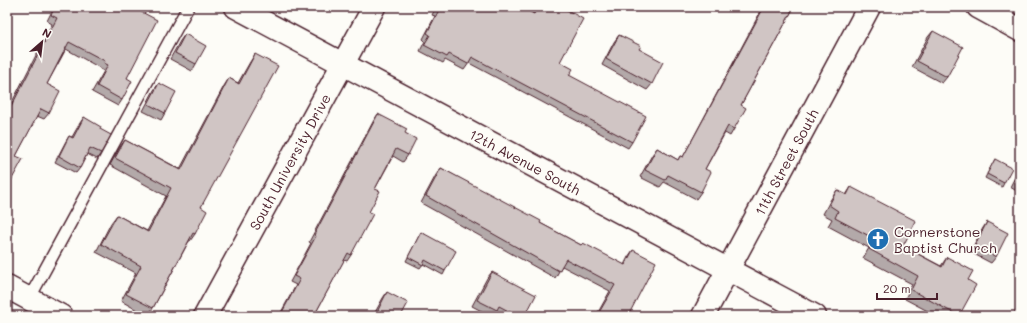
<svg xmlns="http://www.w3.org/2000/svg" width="1027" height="323" font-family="Mali,sans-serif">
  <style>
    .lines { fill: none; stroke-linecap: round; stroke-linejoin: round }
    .lane-casing { stroke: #4a1f2b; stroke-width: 14 }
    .street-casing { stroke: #4a1f2b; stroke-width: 25 }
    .secondary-casing { stroke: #4a1f2b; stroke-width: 25 }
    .primary-casing { stroke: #4a1f2b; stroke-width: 25 }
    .lane { stroke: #fdfcf7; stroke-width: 11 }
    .street { stroke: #fdfcf7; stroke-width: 22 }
    .secondary { stroke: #fdfcf7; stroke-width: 22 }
    .primary { stroke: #fdfcf7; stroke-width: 22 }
    .wall { fill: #b3a9a9; stroke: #4a1f2b }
    .building { fill: #d0c5c4; stroke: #4a1f2b }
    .labels { text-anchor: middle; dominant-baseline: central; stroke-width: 3.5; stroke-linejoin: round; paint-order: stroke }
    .street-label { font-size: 14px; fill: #4a1f2b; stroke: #fdfcf7 }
    .poi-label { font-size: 14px; fill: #4a1f2b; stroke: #fdfcf7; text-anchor: start }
  </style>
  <rect width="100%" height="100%" fill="#fdfcf7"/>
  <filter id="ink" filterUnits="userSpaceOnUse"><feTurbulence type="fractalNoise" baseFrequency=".025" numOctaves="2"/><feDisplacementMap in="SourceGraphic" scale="8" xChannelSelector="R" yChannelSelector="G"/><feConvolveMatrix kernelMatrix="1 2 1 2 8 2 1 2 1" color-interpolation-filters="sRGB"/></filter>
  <g filter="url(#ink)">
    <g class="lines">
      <g class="lane-casing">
        <path id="lane" d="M29,299l159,-292"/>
      </g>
      <g class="street-casing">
        <g id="street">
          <path id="s1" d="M236,7l579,309"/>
          <path d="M978,7l42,23"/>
          <path id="s2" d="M703,316l166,-309"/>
        </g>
      </g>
      <g class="secondary-casing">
        <path id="secondary" d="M7,287l54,29"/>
      </g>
      <g class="primary-casing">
        <g id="primary">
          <path id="s3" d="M205,316l169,-309"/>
        </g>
      </g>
      <use href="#lane" class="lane"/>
      <use href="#street" class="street"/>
      <use href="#secondary" class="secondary"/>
      <use href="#primary" class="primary"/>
    </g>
    <path class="wall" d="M54,7h78l-5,71 -5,22 -4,6 -26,-14 12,-21 -4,-2v-1l-34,-19 -19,35 2,29 -5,6 -7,-3 -21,40 -9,32v-78l3,-4 42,-82 -5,-3z
      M436,7h85l12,6 4,-6h25l-2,55 9,13 63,67 -4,6 -159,-85 -5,7 -19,-10 -2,3 -23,-12 5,-10 -2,-2 12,-23 -3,-1z
      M641,7h6l-2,2z
      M763,7h31l-53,98 -7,24 -4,7 -5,-3 -20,36 -4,23 -5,7 -32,-17 -4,5 -20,-10 12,-22 5,-7 21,12 2,-4 3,1z
      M933,31l14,46 -5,6 -30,-16 16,-30z
      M185,34l11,30 -4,7 -22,-12 10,-18z
      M619,35l20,14 13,35 -5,6 -45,-25 12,-23z
      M255,54l-54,153 -6,27 -5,7h-1l-36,67 -5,8 -27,-15 15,-28 -40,-21 15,-29 6,-8 30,16 19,-35 -56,-31 10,-18 5,-7 55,29 44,-83 5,-8 9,5 12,-21z
      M159,83l6,30 -4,7 -18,-9 11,-21z
      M378,114l30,41 -5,7 -10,-6 -18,33 -6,23 -18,43 -4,6 -3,-1 -30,56h-35l17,-31 -6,-3 21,-39 -2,-1 65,-122z
      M84,117l16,12 1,24 -4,6 -10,-5 -7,14 -4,5 -21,-11 11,-21 3,-5 3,1 8,-14z
      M995,159l9,24 -2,4 -17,-9z
      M1020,167v26l-10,-6z
      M441,168l99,55 41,22 43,20 4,-8 5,-7 -5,66h-32l14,-25 -48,-25 -7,12 -134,-75 15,-28z
      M851,187l52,59 38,20 6,-9 21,23 -9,36h-22l-32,-17 7,-15 -49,-26 6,-10 -41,-22 4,-7 -9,-5 8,-15 6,-9 9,5z
      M987,222l9,35 -5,6 -21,-11 13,-24z
      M421,232l24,39 -2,4 -20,-11 -3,4 -14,-7z
      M492,272l33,44h-24l-6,-3 -2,3h-2l-19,-10 15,-28z
      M387,292l14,24h-28l10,-18z
      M1020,302v14h-7z"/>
    <path class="building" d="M55,7h77l25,13 -30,58 5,3 -10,19 -25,-14 11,-21 -4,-2 1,-2 -36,-19 -22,42 13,7 -11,22 -8,-4 -25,47 7,3 -16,29v-77l3,-5 1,1 46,-89 -6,-3z
      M437,7h84l13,7 4,-7h24l21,12 -23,43 13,7 -4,6 77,41 -14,26 -160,-85 -4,7 -19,-10 -2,3 -23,-12 6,-10 -3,-2 12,-23 -3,-1z
      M764,7h30l-53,98 5,3 -12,21 -6,-3 -23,43 6,3 -10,20 -33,-17 -3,5 -20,-10 12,-22 21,12 2,-4 3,1z
      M933,31l30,16 -16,30 -30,-16z
      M185,34l21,12 -10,18 -21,-11z
      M619,35l22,11 -2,3 24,13 -11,22 -46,-25z
      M255,54l23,12 -77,141 6,4 -12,23 -2,-1 -40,75 -27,-14 15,-28 -40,-22 16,-29 31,17 23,-44 -56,-30 10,-18 56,30 48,-92 10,6z
      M159,83l17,9 -11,21 -17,-9z
      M378,114l29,15 -2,4 11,6 -8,16 -12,-6 -21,40 5,2 -11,21 4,2 -22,41 -3,-2 -34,63h-34l20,-37 -6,-3 22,-40 -2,-1z
      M84,117l17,10 -1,2 11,6 -10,18 -11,-5 -10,20 -21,-12 10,-20 4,2z
      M995,159l17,9 -8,15 -17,-9z
      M441,168l100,53 -1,2 41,22 2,-2 42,22 8,-15 23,12 -28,54h-31l18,-31 -49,-26 -7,12 -133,-75z
      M1020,169v15l-6,-3z
      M851,187l65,34 -13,25 39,21 5,-10 26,14 -5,9 8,5 -17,31 -48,-26 7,-14 -49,-27 6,-10 -40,-21 3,-7 -9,-6 8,-15 10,5z
      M987,222l21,11 -12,24 -21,-12z
      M421,232l35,19 -11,20 -20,-11 -2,5 -15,-8z
      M492,272l44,23 -11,21h-7l-19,-10 -2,4 -20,-10z
      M387,292l21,11 -7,13h-12l-11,-6z
      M1020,304v12h-6z"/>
  </g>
  <defs>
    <g id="church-disc" transform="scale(1.15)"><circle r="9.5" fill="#1f6fb2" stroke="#fdfcf7"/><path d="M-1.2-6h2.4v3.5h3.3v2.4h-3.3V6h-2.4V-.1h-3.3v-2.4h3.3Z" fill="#fff"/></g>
  </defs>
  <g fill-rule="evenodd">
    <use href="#church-disc" x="878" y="239"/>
  </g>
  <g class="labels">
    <g class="street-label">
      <text stroke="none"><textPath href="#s3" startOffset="176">South University Drive</textPath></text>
      <text stroke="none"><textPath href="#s1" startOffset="328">12th Avenue South</textPath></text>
      <text stroke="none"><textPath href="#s2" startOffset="175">11th Street South</textPath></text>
    </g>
    <g class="poi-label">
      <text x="894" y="231">Cornerstone<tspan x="894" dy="16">Baptist Church</tspan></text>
    </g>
  </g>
  <rect width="1027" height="323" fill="none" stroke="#fdfcf7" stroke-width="24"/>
  <rect x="12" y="12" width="1003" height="299" fill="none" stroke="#4a1f2b" stroke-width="1.5" filter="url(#ink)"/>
  <g transform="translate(42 42) rotate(28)" stroke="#fdfcf7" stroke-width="3" paint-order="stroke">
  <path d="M0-3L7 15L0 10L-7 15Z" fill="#4a1f2b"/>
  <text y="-6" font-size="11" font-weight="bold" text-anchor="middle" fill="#4a1f2b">N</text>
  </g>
  <path d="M877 293v6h60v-6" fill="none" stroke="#4a1f2b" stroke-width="2"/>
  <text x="883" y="293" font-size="12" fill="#4a1f2b" stroke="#fdfcf7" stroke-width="3" paint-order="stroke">20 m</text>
</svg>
